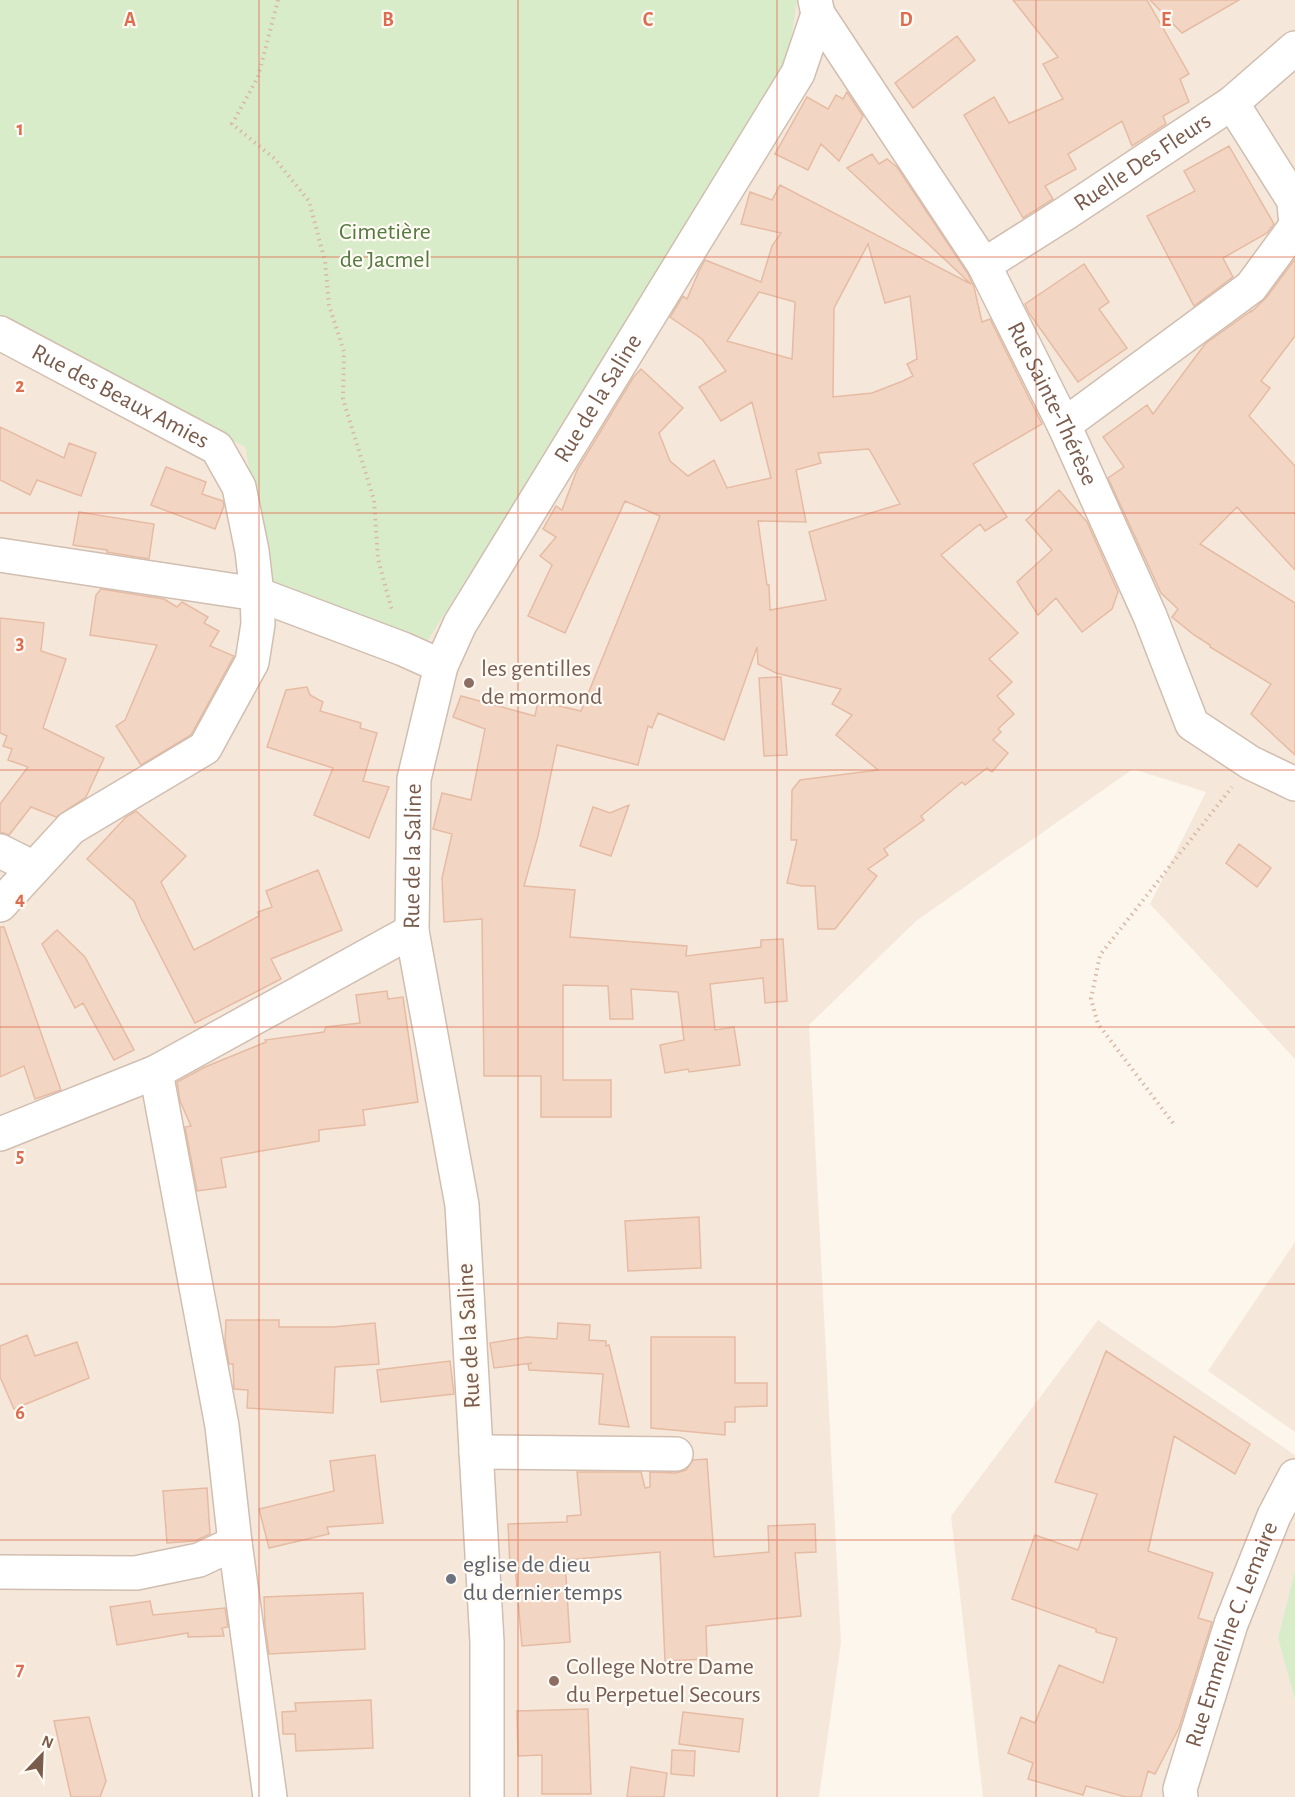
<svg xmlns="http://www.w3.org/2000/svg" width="1295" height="1797" font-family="'Alegreya Sans',sans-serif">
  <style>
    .residential { fill: #f5e8da }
    .green { fill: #d8ecc9 }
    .building { fill: #f3d5c3; stroke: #e6bba3; stroke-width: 1.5; fill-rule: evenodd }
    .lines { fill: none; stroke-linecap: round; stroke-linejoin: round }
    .minor-casing { stroke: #d1beb0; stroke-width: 36 }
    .path { stroke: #d9b8a5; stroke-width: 4; stroke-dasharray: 1.5 4.5; stroke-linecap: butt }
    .minor { stroke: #fff; stroke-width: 33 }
    .grid { fill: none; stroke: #dc6d51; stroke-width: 1.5; stroke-opacity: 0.55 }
    .education-dot { fill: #8d6e63; stroke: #fffaf3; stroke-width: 2 }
    .worship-dot { fill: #6b7280; stroke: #fffaf3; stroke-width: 2 }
    .labels { text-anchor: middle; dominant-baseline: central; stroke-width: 4.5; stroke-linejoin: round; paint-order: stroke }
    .street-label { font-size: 24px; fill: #7a5c4d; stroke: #fffaf3 }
    .park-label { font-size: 24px; fill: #537a41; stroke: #fffaf3 }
    .education-label { font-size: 24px; fill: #785e54; stroke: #fffaf3; text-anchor: start }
    .worship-label { font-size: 24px; fill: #5b616d; stroke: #fffaf3; text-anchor: start }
    .grid-label { font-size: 20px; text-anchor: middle; font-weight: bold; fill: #dc6d51; stroke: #fffaf3; stroke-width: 4.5; stroke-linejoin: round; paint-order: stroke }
  </style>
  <rect width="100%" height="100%" fill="#fdf6ec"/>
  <path class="residential" d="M0,0h1295v1059l-145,-155 56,-112 -73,-23 -217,152 -107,104 32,618 -22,154h-819z
    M1295,1242v190l-87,-61z
    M1098,1320l197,135v115l-17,68 17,63v96h-312l-32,-281z"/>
  <path class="green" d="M0,0h797l-10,66 -362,579 -153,-64 -27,-134 -245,-129z
    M1295,1570v131l-17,-63z"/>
  <path class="building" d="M1013,0h134l42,74 -9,5 9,23 -26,14 3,8 -34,22 -10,-25 -54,33 8,15 -31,17 8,13 -30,19 -59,-103 30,-18 15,26 54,-24 -20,-35 15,-7z
    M1150,0h89l-57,33z
    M957,36l18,24 -62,48 -18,-25z
    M847,92l16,24 -24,45 -18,-17 -13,26 -33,-16 32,-57 21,12 8,-14 7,4z
    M1229,146l45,78 -7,9 -44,25 10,19 -39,29 -47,-90 48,-25 -11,-20z
    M872,154l7,10 8,-5 10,8 71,107 6,13 8,35 8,-3 52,105 -69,40 34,53 -22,14 -5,-7 -39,31 77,78 -29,26 23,23 -15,14 17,18 -16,15 3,3 -8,8 15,13 -16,19 -5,-4 -22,17 -3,-3 -41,34 3,4 -40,29 4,6 -20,14 9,7 -42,53h-17l-3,-43h-13l-15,-3 10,-43h-6l1,-50 8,-10 78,-10 -42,-35 16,-20 -20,-11 9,-15 -65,-16 -18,-9 -1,-17 -33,93 -66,-27 -6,15 -4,-2 -10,39 -81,-20 -19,91 -14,50 51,4 -5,47 117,9 -1,10 75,-9v-7l22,-1 4,62 -22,2 -2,-25 -53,6 5,46 19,-3 6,38 -51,7 -1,-3 -23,4 -5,-28 24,-5 -6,-48 -47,-3 2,30h-23l-2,-33 -45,-1v95h48v37h-70v-41h-57l-2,-157 -38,3 -2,-44 10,-44 -19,-5 9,-36 29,7 14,-71 -32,-12 8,-21 74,20 3,-15 43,10 79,-195 -35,-15 -60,132 -37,-17 24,-51 -12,-9 16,-19 -13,-8 13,-23 6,4 15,-40 56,-92 8,-9 42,39 -24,25 11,28 18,15 26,-16 13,28 44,-10 -19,-76 -31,19 -22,-34 27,-16 -24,-32 -32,-22 13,-21 4,3 12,-28 6,-11 56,22 11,-36 9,-13 -40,-9 9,-32 22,8 8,-15 191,99 -124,-116zM868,244l17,59 25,-7 7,63 -10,5 6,12 -10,5 -31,12 -39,4 1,-89zM759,292l36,10 -3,57 -65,-18zM869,449l31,55 -91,28 17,68 -56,10 -1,-25h-2l-9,-64 48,1 -10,-52 25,-7 -3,-10z
    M1295,259v77l-34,45 9,7 -21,28 46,50v104l-58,-63 -37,37 95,59v152l-44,-41 20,-30 -61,-37v-2l-16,-10 -22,-18 6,-8 -17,-16 -53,-115 16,-11 -21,-30 44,-32 6,9 52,-70 46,-33v1l15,-14z
    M1084,264l25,38 -10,7 28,39 -49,34 -49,-69 -4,-9z
    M0,427l64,31 5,-15 27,10 -15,43 -44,-16 -7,15 -30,-15z
    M166,467l40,15 -4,12 21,7 1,5 -9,23 -64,-24z
    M1059,490l28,32 31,70 -6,17 -30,23 -26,-34 -18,17 -21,-33 35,-32 -26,-30z
    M79,512l75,12 -5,35 -42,-7v-2l-34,-5z
    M101,589l63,10 13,8 5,-5 26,15 -4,6 15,8 -9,15 24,10 -43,79 -50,30 -25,-39 9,-6 32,-75 -67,-10 6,-40z
    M0,618l44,5 -3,28 25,8 -23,69 61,30 -18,39 -30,20 -25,-10 -22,28 -9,-3v-28l28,-37 -20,-7 4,-11 -9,-3 4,-10 -7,-3z
    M781,677l6,78 -23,1 -5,-78z
    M307,687l3,8 13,7 -3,9 41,12 -1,5 17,5 -14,48 26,6 -20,51 -55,-23 19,-47 -66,-21 19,-57z
    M629,805l-18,51 -31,-10 13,-39 17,6z
    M136,811l50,45 -25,26 33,68 65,-34 -1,-4 14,-5 -6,-16 52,-21 24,60 -71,29 10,20 -86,44 -54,-105 -7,-17 -47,-42 39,-42z
    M1239,844l32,24 -14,19 -31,-24z
    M0,927h4l57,163 -26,9 -11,-33 -24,11z
    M57,930l28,27 49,93 -20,10 -31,-57 -8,5 -33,-64z
    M387,991l1,8 15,-2 15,105 -55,8 2,15 -46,5v11l-98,17 5,29 -29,4 -12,-64 6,-1 -11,-25 -3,-19 28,-15 61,-25 -1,-2 59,-8 2,-5 34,-4 -4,-28z
    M699,1217l2,51 -73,3 -3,-50z
    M226,1320h53v7h54l42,-4 4,41 -44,3 -2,46 -86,-5 1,-18 -14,-1 -1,-25h-4l-4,-22z
    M558,1323l32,2 -1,15 17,1v5l3,-1 20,82 -30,-3 4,-50 -74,-4 -1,-6 4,-1 -38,5 -4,-25 37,-6 30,2z
    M27,1335l8,21 42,-14 12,36 -75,31 -14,-32v-31z
    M651,1337h84v46h32v23l-32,1v15h-10v13l-74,-7z
    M1106,1351l144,93 -15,30 -61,-38 -26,115 65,22 -15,45 14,4 -33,106 -24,46 -7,-3 -7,26h-15l-40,-11 -3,9 -55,-16 5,-16 -25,-10 13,-36 14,6 24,-58 44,18 14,-45 -21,-6v-3l-84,-30 23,-64 43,15 19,-56 -42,-12z
    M450,1361l4,33 -73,8 -4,-32z
    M375,1455l8,68 -56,4 2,7 -60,14 -10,-39 75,-18 -4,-30z
    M707,1459l7,98 55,-5 -1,-26 47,-2 1,28 -21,1 6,63 -95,10 1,33 -42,2 -5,-109 -95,8 5,82 -48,4 -7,-80h-5l-2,-42 59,-2v-6l14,-1 -4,-43h64l4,16 5,-1v-15l26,1 10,-3 7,-10z
    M207,1488l3,46 -15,7 -28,2 -4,-52z
    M363,1593l2,56 -96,5 -4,-28 -1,-29z
    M150,1601l3,14 72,-7 3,19 -6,1 2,8 -36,1v-4l-71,12 -7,-38z
    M371,1700l2,48 -77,3 -1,-17h-12l-1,-22 14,-1 -1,-8z
    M588,1709l3,85h-49v-39l-24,1 -1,-45z
    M683,1712l60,7 -4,33 -60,-8z
    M89,1717l17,64 -6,16h-29l-17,-76z
    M672,1750l23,1 -1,25 -23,-2z
    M631,1767l36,6 -3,24h-37z"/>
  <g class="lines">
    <g class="minor-casing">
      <g id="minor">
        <path id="s1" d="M815,0l3,14 166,251 80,160 86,191 42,108 59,39 44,21"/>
        <path d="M1232,103l62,98 1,14"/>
        <path id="s2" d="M984,265l82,-52 166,-110 63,-55"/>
        <path id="s3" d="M0,333l217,115 22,39 13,64 5,43 146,55 38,17"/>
        <path d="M1064,425l187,-138 44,-60"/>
        <path d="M0,555l257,39 1,30 -6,38 -47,86 -134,80 -71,77"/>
        <path d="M0,851l34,17"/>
        <path d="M156,1072l66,354 13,117 35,254"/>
        <path d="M0,1134l156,-62 256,-141"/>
        <path d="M476,1452l200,2"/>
        <path d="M0,1572l136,1 63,-13 36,-17"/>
        <path id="s4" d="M487,1797v-155l-25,-437 -50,-274 2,-152 27,-113 19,-42 338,-551 20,-59"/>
        <path id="s5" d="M1181,1797l-1,-8 51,-165 43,-108 21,-40"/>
      </g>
    </g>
    <path class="path" d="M278,0l-20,77 -26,47 43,35 34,42 16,60 4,44 15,47 -1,47 31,101 4,59 14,52
      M1173,1123l-75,-99 -7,-25 9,-44 132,-168"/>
    <use href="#minor" class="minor"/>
  </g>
  <path class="grid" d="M259,0v1797M518,0v1797M777,0v1797M1036,0v1797M0,257h1295M0,513h1295M0,770h1295M0,1027h1295M0,1284h1295M0,1540h1295"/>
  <g class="education-dot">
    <circle cx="469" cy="683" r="6"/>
    <circle cx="554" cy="1681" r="6"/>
  </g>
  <circle class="worship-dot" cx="451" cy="1579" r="6"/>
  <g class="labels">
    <g class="street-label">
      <text stroke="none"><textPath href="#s2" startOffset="189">Ruelle Des Fleurs</textPath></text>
      <text stroke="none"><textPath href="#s3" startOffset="136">Rue des Beaux Amies</textPath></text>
      <text stroke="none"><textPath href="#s4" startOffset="1450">Rue de la Saline</textPath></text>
      <text stroke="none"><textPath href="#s1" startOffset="470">Rue Sainte-Thérèse</textPath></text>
      <text stroke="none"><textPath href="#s4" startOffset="946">Rue de la Saline</textPath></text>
      <text transform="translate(469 1336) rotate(-93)">Rue de la Saline</text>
      <text stroke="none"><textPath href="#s5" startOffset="171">Rue Emmeline C. Lemaire</textPath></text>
    </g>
    <g class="park-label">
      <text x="385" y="232">Cimetière<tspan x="385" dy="28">de Jacmel</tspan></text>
    </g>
    <g class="education-label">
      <text x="481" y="669">les gentilles<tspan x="481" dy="28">de mormond</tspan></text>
      <text x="566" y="1667">College Notre Dame<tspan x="566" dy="28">du Perpetuel Secours</tspan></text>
    </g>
    <g class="worship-label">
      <text x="463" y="1565">eglise de dieu<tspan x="463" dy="28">du dernier temps</tspan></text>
    </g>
  </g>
  <g class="grid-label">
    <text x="130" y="26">A</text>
    <text x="388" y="26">B</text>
    <text x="648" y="26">C</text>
    <text x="906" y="26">D</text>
    <text x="1166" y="26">E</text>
    <text x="20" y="135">1</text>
    <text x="20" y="392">2</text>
    <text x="20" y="649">3</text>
    <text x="20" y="905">4</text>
    <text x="20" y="1162">5</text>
    <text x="20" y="1419">6</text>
    <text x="20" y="1675">7</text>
  </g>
  <g transform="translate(42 1755) rotate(23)" stroke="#fffaf3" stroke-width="4.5" paint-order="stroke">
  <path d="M0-4.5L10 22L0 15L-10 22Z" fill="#7a5c4d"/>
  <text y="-9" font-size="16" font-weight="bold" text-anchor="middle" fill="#7a5c4d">N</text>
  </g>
</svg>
